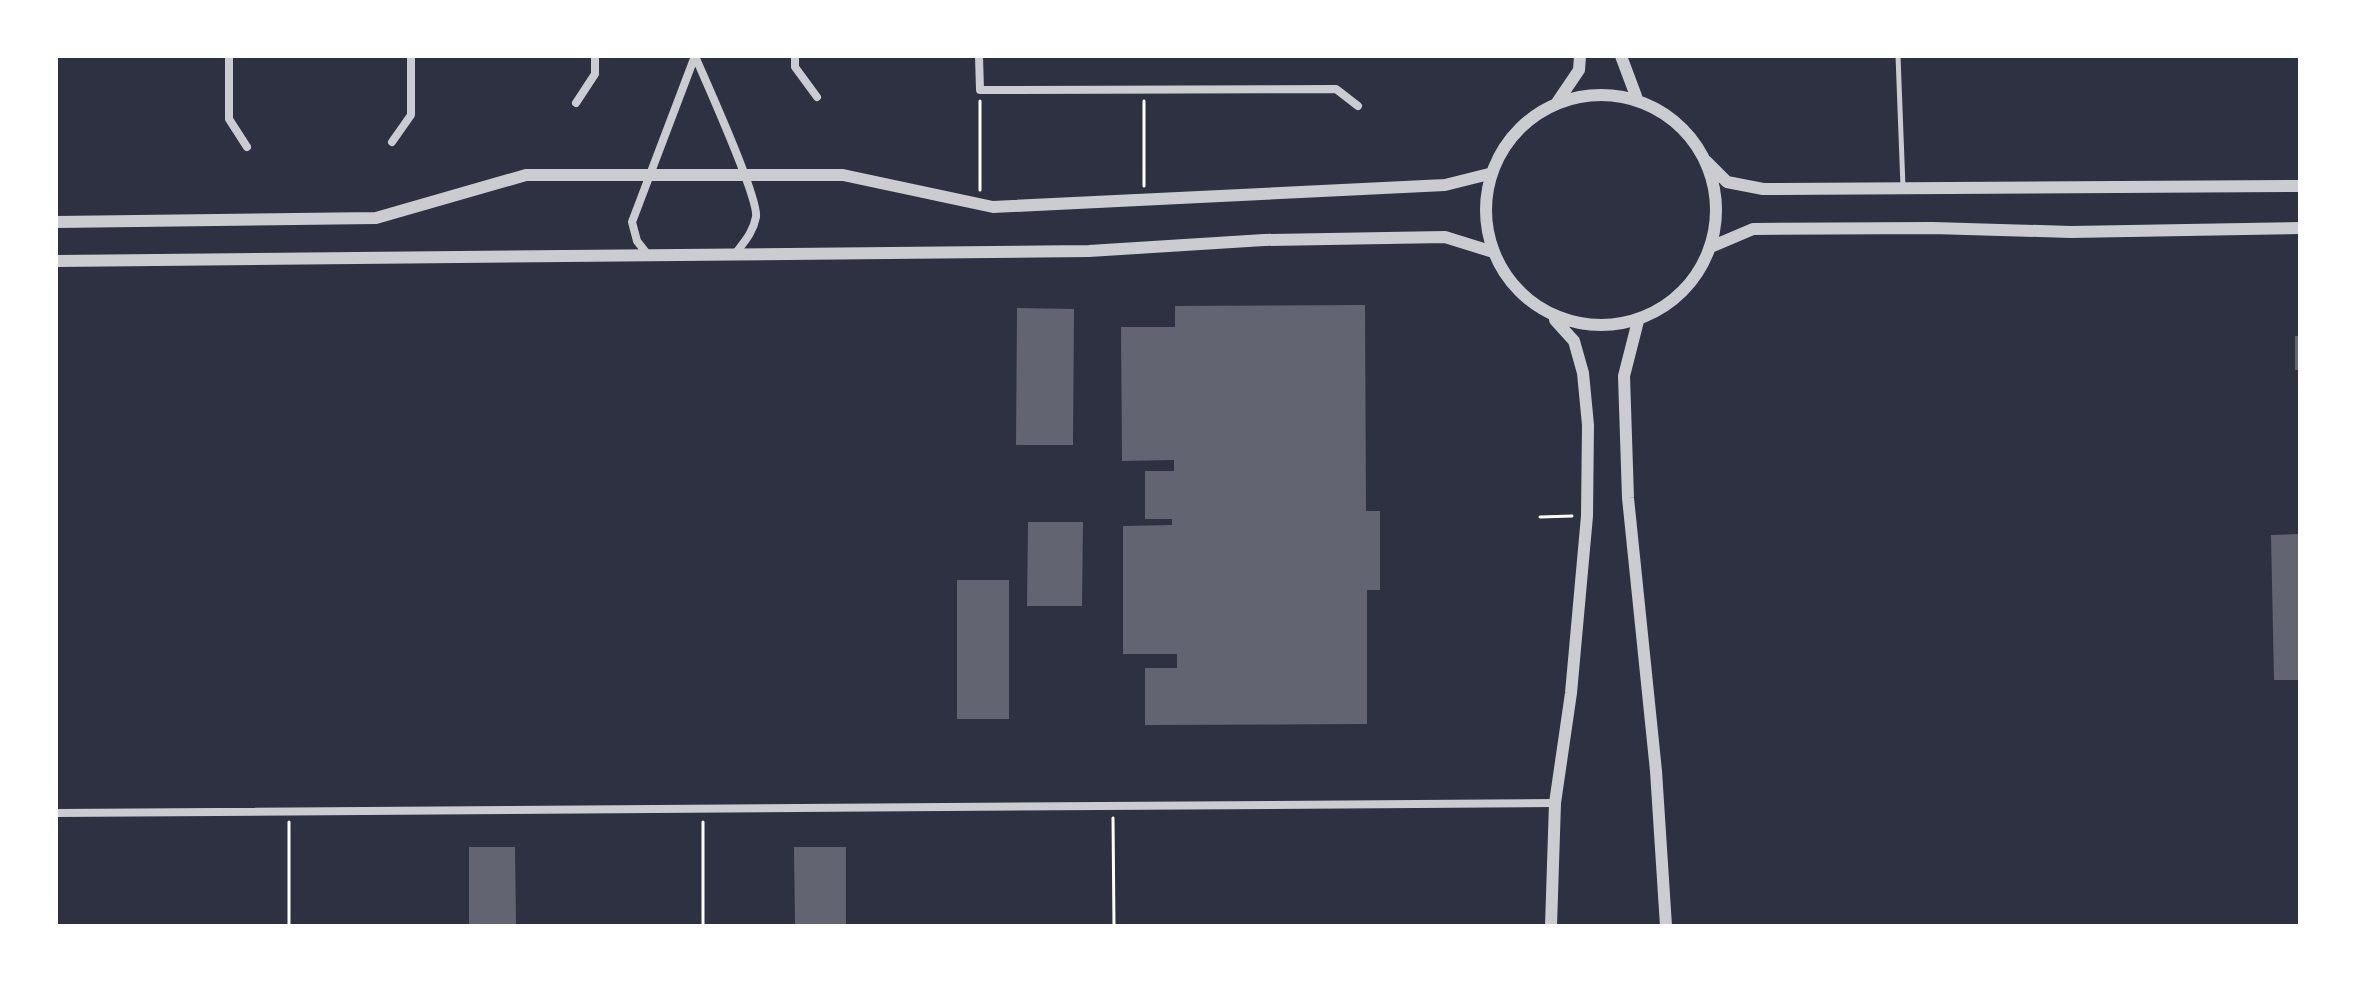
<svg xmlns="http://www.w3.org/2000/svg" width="2356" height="982" font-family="'Asap Condensed',sans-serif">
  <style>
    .building { fill: #626471 }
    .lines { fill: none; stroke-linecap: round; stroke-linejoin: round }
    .path { stroke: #fff; stroke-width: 3 }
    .service { stroke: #caccd0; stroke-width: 5 }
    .minor { stroke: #caccd0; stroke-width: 8 }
    .tertiary { stroke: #caccd0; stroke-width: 12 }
  </style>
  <rect width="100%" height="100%" fill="#2d3142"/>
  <path class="building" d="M1365,305l1,206h14v79h-13v134l-222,1v-57h32v-14h-54v-128l49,-1v-6h-27v-48h29v-11l-52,1 -1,-134h54v-21z
    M1017,308l57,1 -1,136h-57z
    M2295,336h5v34h-5z
    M1028,522h55l-1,84h-55z
    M2300,534v146h-26l-3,-145z
    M957,580h52v139h-52z
    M469,847h46l1,79h-47z
    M794,847h52v79h-51z"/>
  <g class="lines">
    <path class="path" d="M980,101v89
      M1144,101v85
      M1540,517l32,-1
      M1113,818l1,108
      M703,822v104
      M289,926v-104"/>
    <path class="service" d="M1898,56l5,131"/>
    <path class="minor" d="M229,56v63l18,28
      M695,56c11,26 64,142 61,161 -3,16 -12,25 -21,37
      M795,56v11l22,30
      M979,56l1,34 356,-1 22,17
      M576,103l19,-29v-18
      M392,142l19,-27v-59
      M648,255l-11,-14 -5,-19 63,-166
      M56,813l1499,-10"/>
    <path class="tertiary" d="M1621,56l15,40
      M1486 210a115 115 0 1 1 230 0a115 115 0 1 1-230 0Z
      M1556,104l23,-34 1,-14
      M1706,161l21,21 36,7 537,-3
      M56,222l320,-4 150,-43h317l150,32 452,-22 44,-11
      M1713,246l40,-17 180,-1 138,4 229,-4
      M56,261l1033,-10 175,-11 181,-3 45,14
      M1638,321l-14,55 4,122 28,273 10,155
      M1551,926l4,-123 16,-110 16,-177 1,-91 -5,-52 -9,-32 -19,-21"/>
  </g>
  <rect width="2356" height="982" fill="none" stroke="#ffffff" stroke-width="116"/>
</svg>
